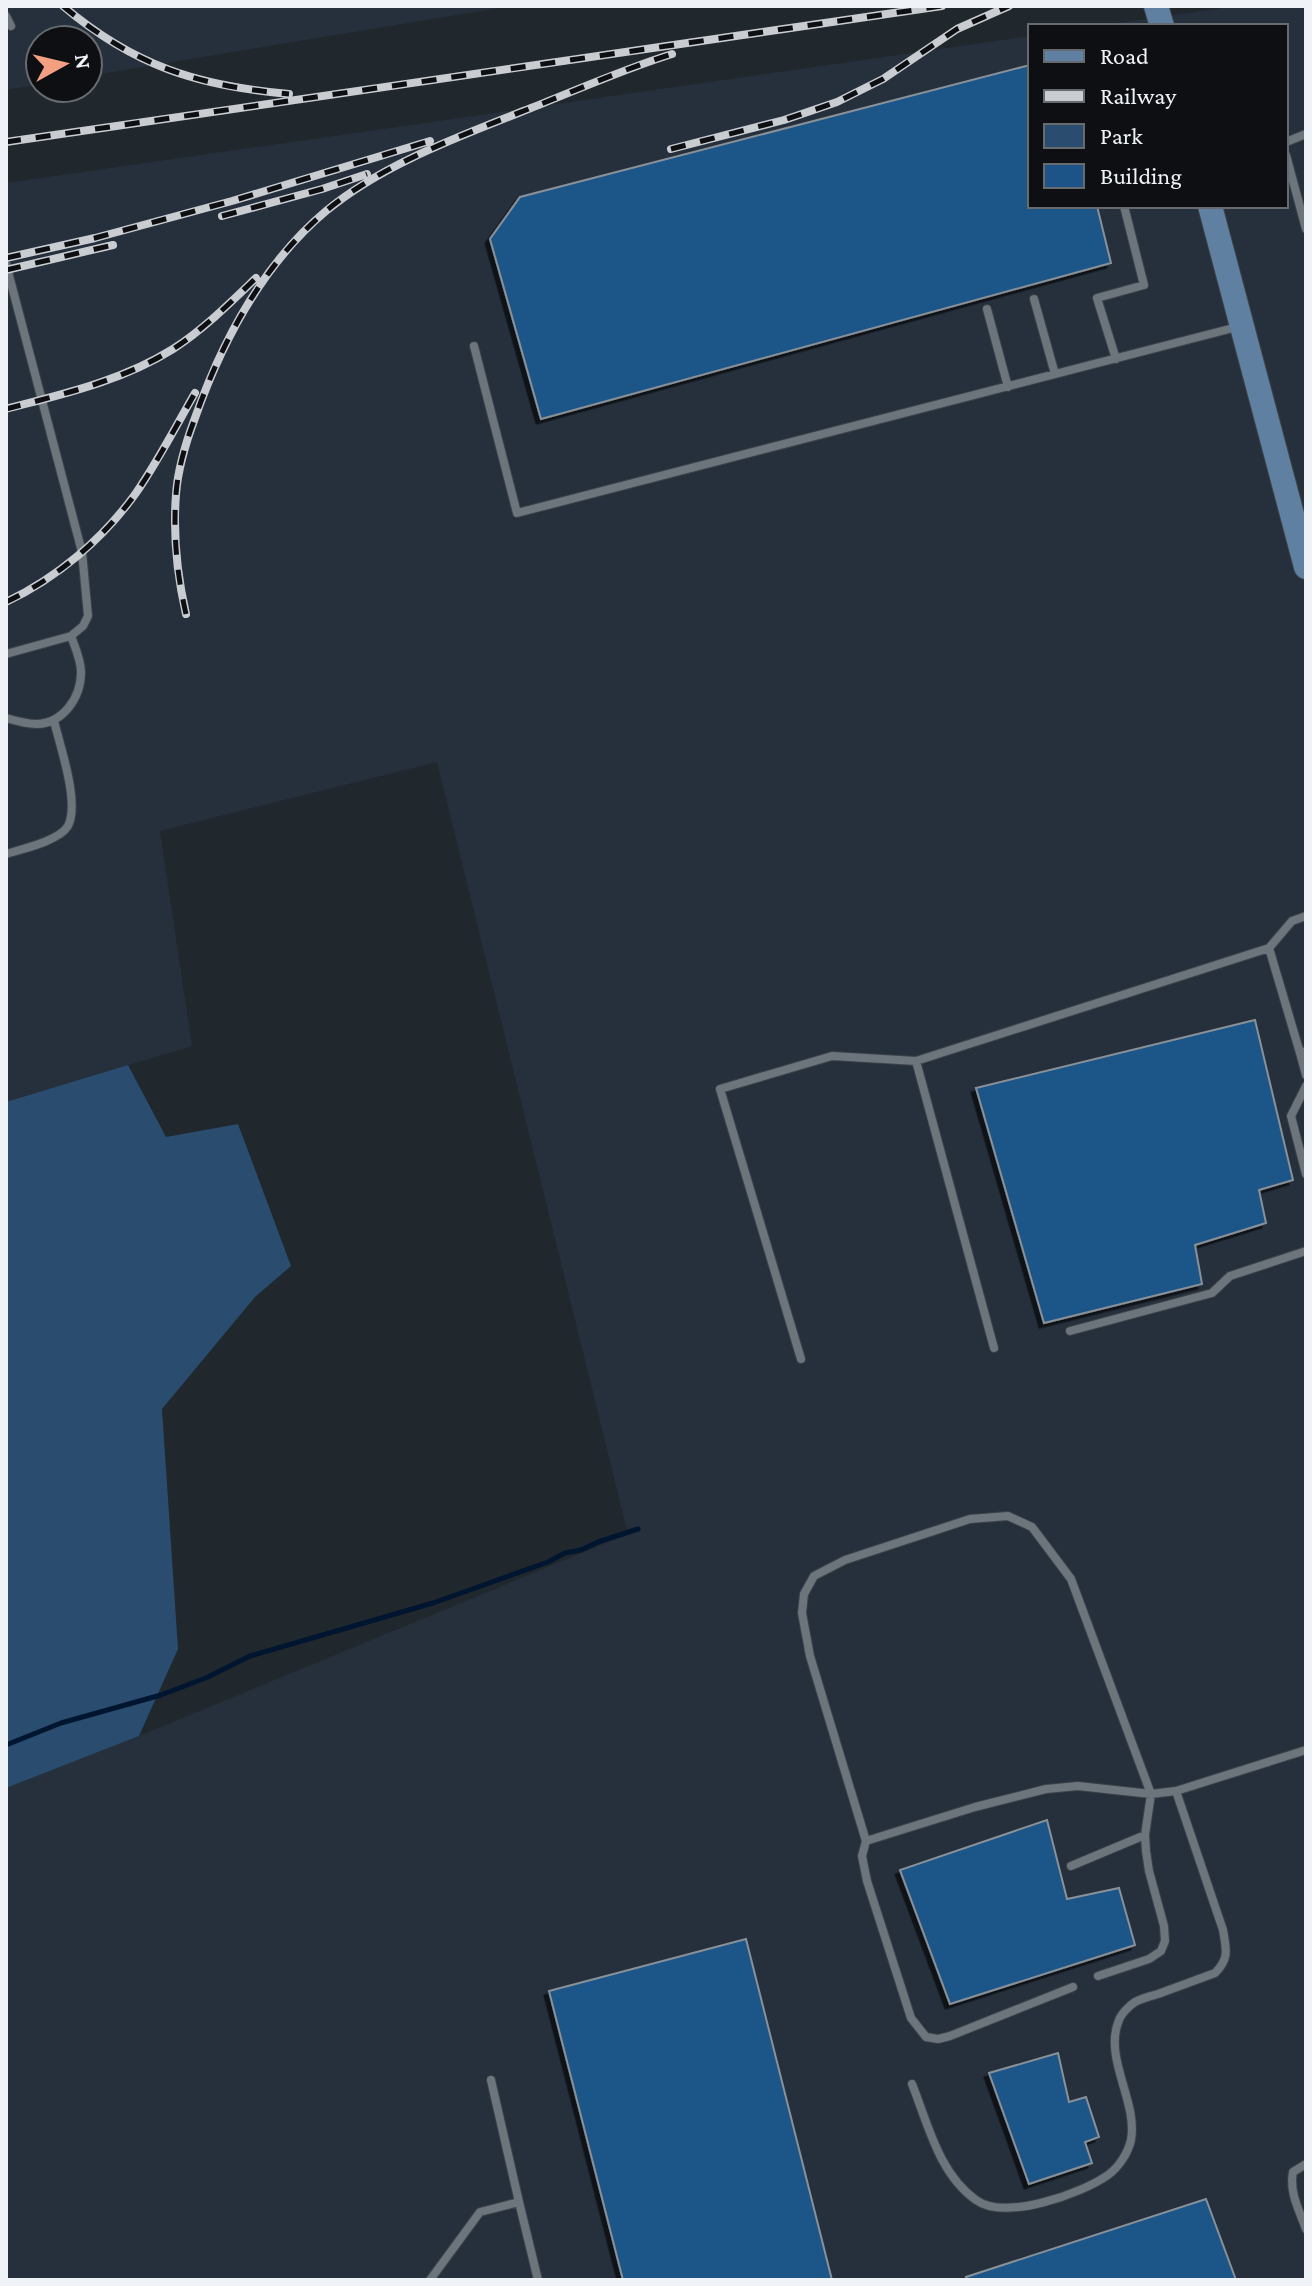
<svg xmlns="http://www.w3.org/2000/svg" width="1312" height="2286" font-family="'Crimson Pro',serif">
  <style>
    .built { fill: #26303c }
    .green { fill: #2a4c6e }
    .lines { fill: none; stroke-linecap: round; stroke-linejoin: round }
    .stream { stroke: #001630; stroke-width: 5 }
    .building { fill: #1d5488; stroke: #889098; stroke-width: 2; filter: url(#shadow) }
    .lane-casing { stroke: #3c4248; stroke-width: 10 }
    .secondary-casing { stroke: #3c4248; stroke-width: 26 }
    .lane { stroke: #6c747c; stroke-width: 8 }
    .secondary { stroke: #5f80a0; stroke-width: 24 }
    .rail-casing { stroke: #c9cdd2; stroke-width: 8 }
    .rail { stroke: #0d0f12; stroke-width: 5; stroke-dasharray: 15; stroke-linecap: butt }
  </style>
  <defs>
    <filter id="shadow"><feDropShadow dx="-4.5" dy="4.5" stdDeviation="0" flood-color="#0009"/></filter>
  </defs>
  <rect width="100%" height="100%" fill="#20272d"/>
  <path class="built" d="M6,6h505l-423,70v-36h-48v44l-34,6z
    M1237,6h69v2274h-1300v-492l133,-52 489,-202 -191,-772 -277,69 32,215 -186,56v-919l1024,-147v170h256v-180h-189z"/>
  <path class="green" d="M128,1065l38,72 72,-13 53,142 -36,31 -93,112 16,240 -39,87 -133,52v-686z"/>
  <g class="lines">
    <path class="stream" d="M6,1745l55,-22 100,-28 47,-18 42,-21 183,-53 115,-41 17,-9 16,-3 17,-8 40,-13"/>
  </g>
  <path class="building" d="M1030,65v141h67l14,57 -570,156 -51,-180 30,-42z
    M1255,1020l38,160 -34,10 7,33 -71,22 7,39 -158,39 -68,-235z
    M1047,1820l20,79 52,-11 16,57 -185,59 -50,-134z
    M746,1939l86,341h-209l-74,-289z
    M1058,2053l11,49 17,-5 13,40 -14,5 7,21 -63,21 -40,-111z
    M1206,2199l30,81h-269l-1,-3z"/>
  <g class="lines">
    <g class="lane-casing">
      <path id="lane" d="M6,16l5,10
        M1286,142l20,-8
        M1286,155l20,74
        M6,264l76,288 6,64 -5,10 -12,10
        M1034,299l21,75
        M987,309l21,78
        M474,346l43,167 724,-187
        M1116,359l-19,-61 47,-13 -20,-79
        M6,654l65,-18c4,11 10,24 10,36 0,26 -18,51 -44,52 -10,0 -21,-3 -31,-6
        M6,854c16,-5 53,-13 62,-28 12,-23 -8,-80 -14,-105
        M1269,948l31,105
        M1306,1051l-6,2 6,22
        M1306,1086l-15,30 15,58
        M1070,1331l142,-38 18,-17 76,-25
        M994,1348l-78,-287 353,-113 23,-27 14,-5
        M801,1359l-81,-270 112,-33 84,5
        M866,1841l-56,-185 -8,-43 2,-19 10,-18 31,-16 125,-41 38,-3 24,11 39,52 80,215 -6,41 1,16 3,20 15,55 1,15 -4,10 -12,8 -51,17
        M1071,1866l74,-31
        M1073,1987l-123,49 -12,3 -12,-2 -15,-19 -44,-137 -5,-25 4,-15 109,-34 71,-18 32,-3 73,8 25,-3 130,-41
        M491,2080l28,122
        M912,2084c16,40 27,90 64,116 29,21 105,-6 132,-25 11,-8 20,-22 23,-35 7,-39 -28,-82 -12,-120 2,-6 11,-15 16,-18 7,-4 16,-6 23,-8 19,-7 38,-14 57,-21 15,-15 11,-24 8,-43l-47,-139
        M1306,2164l-13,8c-4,20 6,38 13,57
        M430,2280l50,-68 39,-10 19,78"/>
    </g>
    <g class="secondary-casing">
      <path id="secondary" d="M1156,6l6,20
        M1210,206l96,361"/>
    </g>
    <use href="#lane" class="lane"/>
    <use href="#secondary" class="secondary"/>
    <g class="rail-casing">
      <path id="rail" d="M63,6c71,60 135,80 226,88
        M6,142l936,-136
        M671,149l113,-29 53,-18 46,-23 74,-50 52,-23
        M222,216l100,-27 45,-15
        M6,258l89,-20 137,-37 198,-60
        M6,270l107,-25
        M6,409c57,-15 116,-28 167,-60 31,-20 57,-46 83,-71
        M6,602c51,-24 97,-63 130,-109 22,-32 40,-67 59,-100
        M186,614c-9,-39 -13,-80 -10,-120 2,-26 10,-52 19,-76 27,-77 68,-154 131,-207 58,-48 135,-75 205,-103 46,-18 93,-39 141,-54"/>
    </g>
    <use href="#rail" class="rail"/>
  </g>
  <rect width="1312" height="2286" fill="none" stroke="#eff3f8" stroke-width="16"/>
  <rect x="1028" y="24" width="260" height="184" fill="#0d0f12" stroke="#676a6e" stroke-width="2"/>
  <rect x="1044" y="50" width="40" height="12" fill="#5f80a0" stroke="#676a6e" stroke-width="2"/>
  <text x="1100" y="64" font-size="24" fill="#eff3f8">Road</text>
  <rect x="1044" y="90" width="40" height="12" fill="#c9cdd2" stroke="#676a6e" stroke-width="2"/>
  <text x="1100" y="104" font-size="24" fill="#eff3f8">Railway</text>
  <rect x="1044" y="124" width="40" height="24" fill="#2a4c6e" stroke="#676a6e" stroke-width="2"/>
  <text x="1100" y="144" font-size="24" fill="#eff3f8">Park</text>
  <rect x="1044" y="164" width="40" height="24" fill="#1d5488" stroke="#676a6e" stroke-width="2"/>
  <text x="1100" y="184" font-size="24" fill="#eff3f8">Building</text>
  <g transform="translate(64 64) rotate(82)"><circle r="38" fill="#0d0f12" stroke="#676a6e" stroke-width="2"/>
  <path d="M0-6L14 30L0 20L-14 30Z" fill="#f3a082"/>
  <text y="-12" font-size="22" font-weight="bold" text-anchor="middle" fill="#eff3f8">N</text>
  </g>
</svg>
